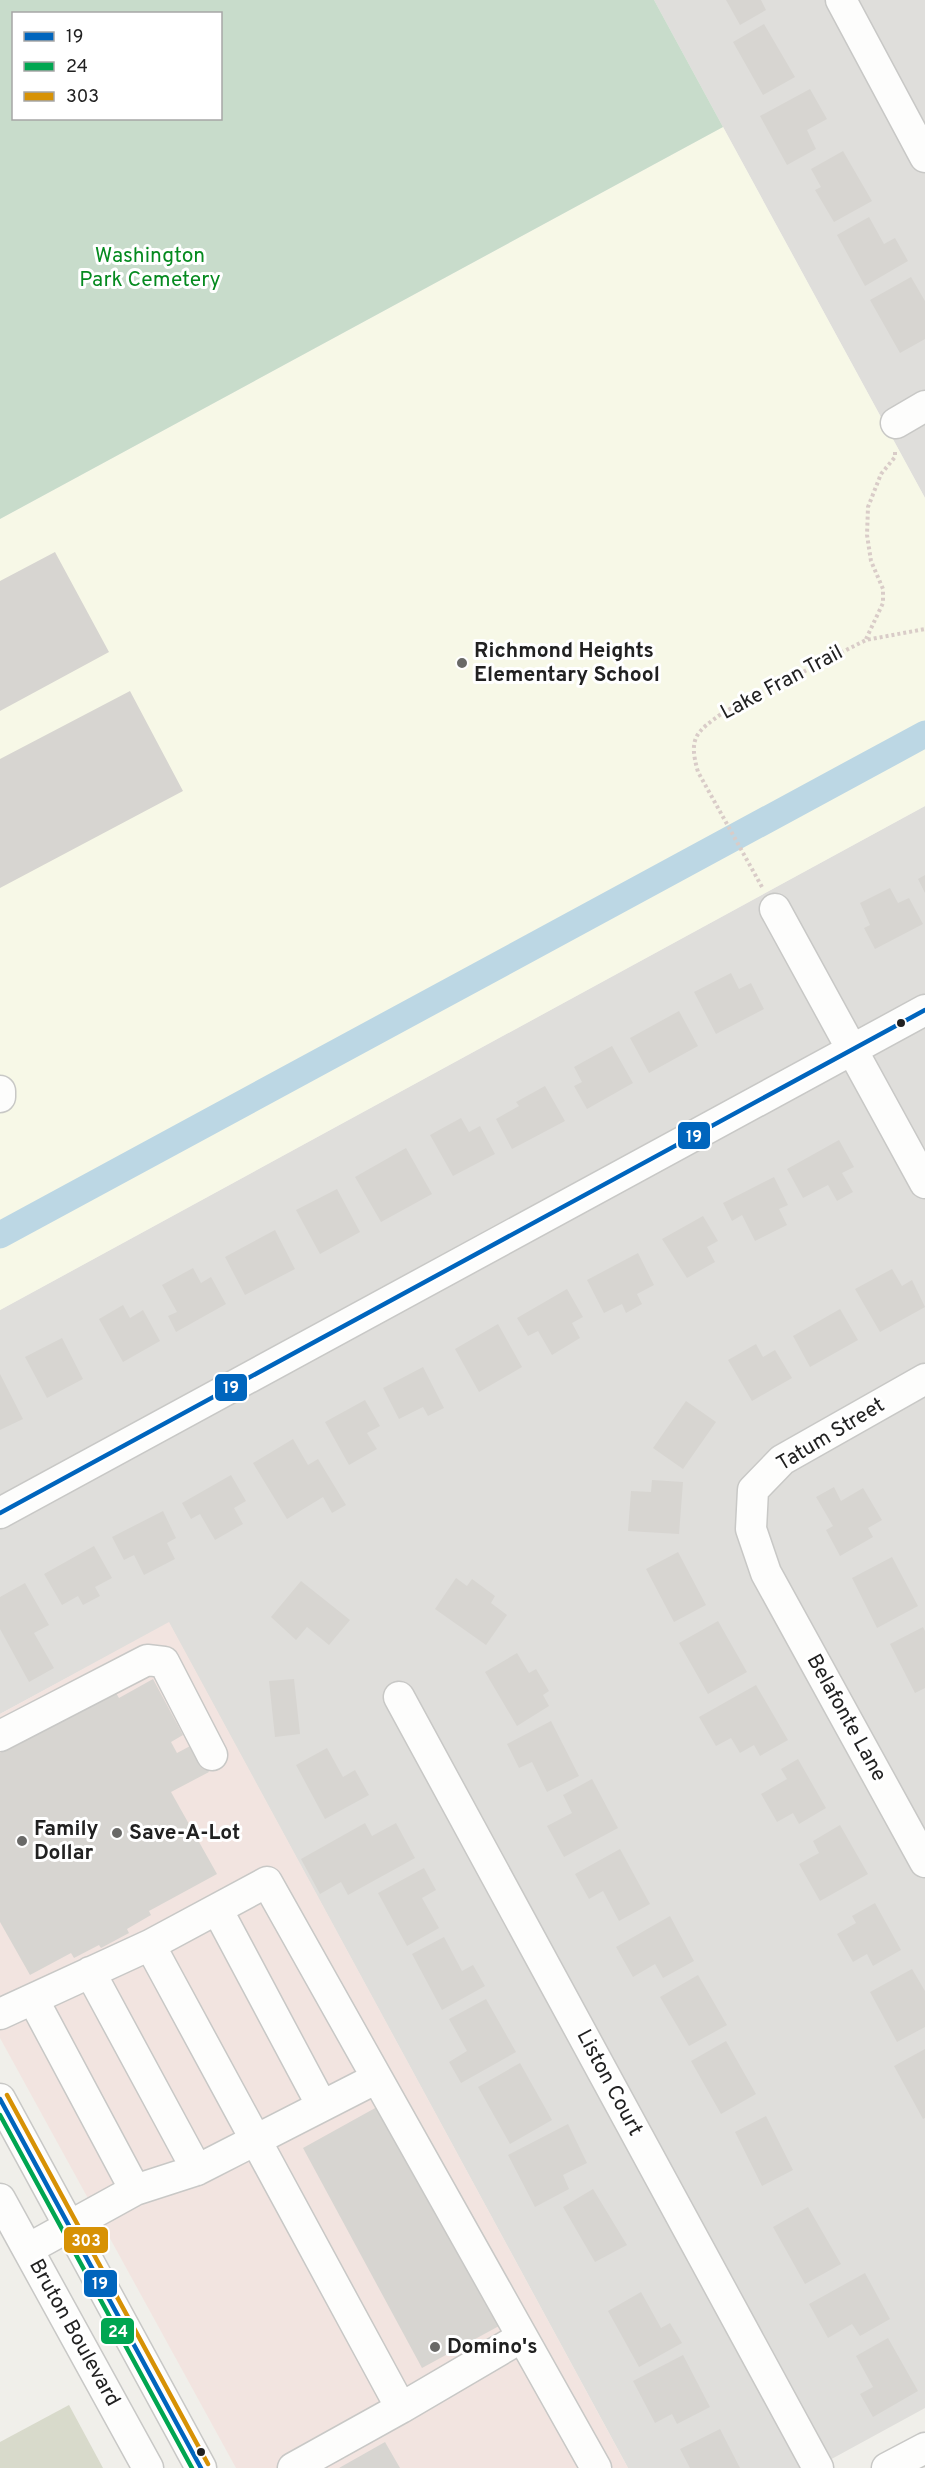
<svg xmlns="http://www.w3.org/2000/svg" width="925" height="2468" font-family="Overpass,sans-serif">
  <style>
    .residential { fill: #dfdedb }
    .commercial { fill: #f2e4e0 }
    .education { fill: #f7f8e7 }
    .construction { fill: #d8dacb }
    .cemetery { fill: #c8dccb; fill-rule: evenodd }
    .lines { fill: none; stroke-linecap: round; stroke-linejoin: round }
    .canal { stroke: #bcd7e4; stroke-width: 27 }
    .building { fill: #d7d5d1 }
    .minor-casing { stroke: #c8c8c6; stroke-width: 33 }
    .path { stroke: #d9ccc8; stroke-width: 4; stroke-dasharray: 3 3; stroke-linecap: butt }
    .minor { stroke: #fdfdfc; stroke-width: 30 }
    .bus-1-casing { stroke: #fff; stroke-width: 9 }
    .bus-2-casing { stroke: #fff; stroke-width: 9 }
    .bus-3-casing { stroke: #fff; stroke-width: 9 }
    .bus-1 { stroke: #0065bd; stroke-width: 4.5 }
    .bus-2 { stroke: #00a651; stroke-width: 4.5 }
    .bus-3 { stroke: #d79205; stroke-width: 4.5 }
    .poi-dot { fill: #696967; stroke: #fff; stroke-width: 2 }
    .bus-dot { fill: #212121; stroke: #fff; stroke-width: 2 }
    .labels { text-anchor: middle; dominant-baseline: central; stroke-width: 6; stroke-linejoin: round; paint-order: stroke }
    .park-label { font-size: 21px; fill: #058a1f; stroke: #fff }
    .poi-label { font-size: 21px; font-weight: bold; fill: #212121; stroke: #fff; text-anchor: start }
    .street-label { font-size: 21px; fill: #212121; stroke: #fff }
    .line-badge { stroke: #fff; stroke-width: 2 }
    .badge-label { font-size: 16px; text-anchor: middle; font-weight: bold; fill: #fff }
  </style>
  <rect width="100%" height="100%" fill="#f0efea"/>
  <path class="residential" d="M654,0h271v498l-202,-371z
    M925,806v1602l-110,60h-187l-459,-845 -169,91v-404z"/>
  <path class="commercial" d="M169,1622l459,846h-392l-236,-430v-324z"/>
  <path class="education" d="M723,127l202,371v308l-925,504v-791z"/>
  <path class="construction" d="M69,2405l34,63h-103v-26z"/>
  <path class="cemetery" d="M0,0h654l69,127 -723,392zM14,14h206v104h-206z"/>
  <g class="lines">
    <path class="canal" d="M0,1235l925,-501"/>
  </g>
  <path class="building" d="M726,0h35l5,10 -26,15z
    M764,24l31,53 -32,18 -30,-53z
    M810,89l17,30 -20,11 9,19 -29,16 -27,-49z
    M843,151l29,50 -38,21 -19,-32 6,-3 -10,-18z
    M869,217l15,27 11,-6 13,23 -43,25 -28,-51z
    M911,277l14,24v38l-25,14 -30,-53z
    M55,552l54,100 -109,59v-130z
    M130,691l53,100 -183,97v-129z
    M925,875v18l-7,-14z
    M890,888l8,15 11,-5 14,26 -48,25 -11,-21 6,-3 -10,-22z
    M731,973l8,16 12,-6 13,26 -48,25 -22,-42z
    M679,1011l19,35 -49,27 -19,-35z
    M612,1046l21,37 -46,26 -13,-23 8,-4 -8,-15z
    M545,1086l20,35 -53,28 -16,-30 23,-13 -3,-4z
    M461,1118l8,14 11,-6 15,28 -42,22 -23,-41z
    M839,1140l15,27 -12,6 11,19 -16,9 -9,-16 -25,13 -16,-29z
    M406,1148l26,46 -51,28 -26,-45z
    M774,1177l14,28 -9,4 8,16 -32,16 -13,-26 -10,6 -9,-18z
    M337,1189l23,43 -40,22 -24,-44z
    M703,1216l15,25 -11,6 8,15 -28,16 -25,-39z
    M275,1230l20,39 -50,26 -20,-38z
    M638,1253l16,32 -17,9 5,10 -16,9 -4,-9 -18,9 -17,-33z
    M193,1268l8,15 10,-6 15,27 -50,28 -8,-16 9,-4 -15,-27z
    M892,1269l10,17 10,-6 13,27 -45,25 -25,-43z
    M567,1289l16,28 -11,6 8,15 -28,17 -14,-24 -10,5 -11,-18z
    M123,1305l7,13 13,-8 17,31 -37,21 -24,-43z
    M840,1309l18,31 -48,27 -17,-31z
    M498,1324l24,43 -43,25 -24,-43z
    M62,1338l21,41 -36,19 -22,-41z
    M756,1344l7,13 12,-7 17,28 -40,23 -24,-41z
    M423,1367l21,41 -16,8 -5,-9 -24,12 -16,-31z
    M0,1374l23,45 -23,11z
    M365,1400l15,26 -13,7 10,16 -28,16 -24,-43z
    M686,1401l30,21 -33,47 -30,-21z
    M293,1439l15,26 10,-6 28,46 -14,8 -9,-16 -36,22 -34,-56z
    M231,1475l15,26 -12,7 9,16 -28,16 -15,-26 -9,5 -9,-16z
    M652,1480l31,2 -4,52 -51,-3 3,-40 20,1z
    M834,1487l7,14 22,-13 19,32 -14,8 5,9 -33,19 -14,-26 7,-4 -17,-29z
    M163,1511l13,27 -9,5 8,16 -31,16 -10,-20 -10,5 -12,-23z
    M94,1546l18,32 -17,9 5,9 -17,9 -5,-9 -16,9 -18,-31z
    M678,1552l28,53 -32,17 -28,-53z
    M892,1557l26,49 -41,22 -25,-50z
    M456,1578l11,8 5,-7 23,17 -4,7 16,12 -21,30 -51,-36z
    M301,1581l49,39 -21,25 -22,-18 -11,13 -25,-23z
    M25,1583l24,42 -15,8 20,35 -25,14 -29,-53v-32z
    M718,1621l29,51 -39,22 -29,-51z
    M923,1627l2,4v57l-10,5 -25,-49z
    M517,1653l12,20 7,-4 13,22 -6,4 6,11 -32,20 -32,-54z
    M153,1679l30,56 -12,7 6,11 17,-9 15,28 -38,20 46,82 -68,37 2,4 -24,14 2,4 -28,15 -2,-3 -25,13 -3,-5 -41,22 -30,-53v-169l116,-60 3,5z
    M294,1679l6,55 -25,3 -6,-56z
    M756,1685l32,55 -28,16 -6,-11 -14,8 -9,-15 -15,8 -17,-29z
    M551,1721l28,55 -32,16 -15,-30 -13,6 -12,-24z
    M327,1748l16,29 12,-7 14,25 -44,24 -29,-54z
    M798,1759l28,49 -27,16 -6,-11 -16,9 -16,-28 26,-15 -6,-10z
    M592,1779l26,49 -54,29 -17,-31 25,-13 -9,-18z
    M365,1823l7,13 24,-13 19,35 -67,37 -7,-13 -21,12 -19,-35z
    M840,1825l28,49 -48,27 -21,-37 20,-11 -6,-12z
    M620,1849l30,55 -31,17 -16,-30 -14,8 -14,-25z
    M424,1868l12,22 -14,8 17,30 -32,18 -29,-53z
    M875,1903l26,47 -28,16 -6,-12 -14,8 -16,-28 19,-11 -4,-7z
    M670,1916l24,45 -31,17 -8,-14 -22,13 -17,-30z
    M444,1937l18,34 11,-6 12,21 -43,24 -30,-56z
    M912,1969l13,22v36l-28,15 -27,-50z
    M698,1975l29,50 -38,21 -29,-49z
    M486,1999l30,53 -55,31 -12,-21 18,-11 -18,-32z
    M726,2041l30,53 -35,20 -30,-53z
    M925,2049v69l-2,1 -29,-53z
    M520,2063l32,57 -42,24 -32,-57z
    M377,2107l122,219 -77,42 -119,-220z
    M766,2116l27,54 -31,16 -27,-54z
    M568,2124l19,39 -24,12 6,14 -34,18 -27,-52z
    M593,2189l34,56 -32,17 -32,-55z
    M808,2207l33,57 -36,20 -32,-57z
    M865,2273l25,46 -30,17 -8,-12 -24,14 -19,-34z
    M641,2292l20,36 9,-5 12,20 -43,24 -31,-56z
    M888,2338l30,53 -45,26 -13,-23 13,-7 -17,-31z
    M683,2355l27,52 -33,17 -5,-10 -17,9 -22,-42z
    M720,2429l20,39h-50l-10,-19z
    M385,2442l15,26h-61z"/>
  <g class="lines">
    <g class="minor-casing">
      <path id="minor" d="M841,0l84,157
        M896,423l29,-17
        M775,909l150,274
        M0,1091v6
        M925,1379l-143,81 -29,30 -2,39 15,44 159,289
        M0,1513l925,-503
        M399,1697l419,771
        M0,1736l147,-76 17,2 48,93
        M217,1909l105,197
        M150,1945l117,-63 329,586
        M90,1972l107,198
        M33,1999l102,191
        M0,2014l150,-69 251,463 -108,60
        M0,2099l201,369
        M0,2199l148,269
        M28,2249l107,-59 62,-20 180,-92
        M401,2408l121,-71
        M887,2468l38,-20"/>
    </g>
    <path class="path" d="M866,639l17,-36v-14l-12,-28 -4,-26 1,-28 13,-33 14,-17v-7
      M762,887l-64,-115c-10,-35 -2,-40 26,-60l142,-72 59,-11"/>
    <use href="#minor" class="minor"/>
    <g class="bus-1-casing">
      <path id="bus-1" d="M0,1513l925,-503
        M0,2099l201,369"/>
    </g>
    <g class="bus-2-casing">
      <path id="bus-2" d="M0,2115l192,353"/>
    </g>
    <g class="bus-3-casing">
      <path id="bus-3" d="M7,2095l201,369"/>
    </g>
    <use href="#bus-1" class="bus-1"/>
    <use href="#bus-2" class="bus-2"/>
    <use href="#bus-3" class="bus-3"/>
  </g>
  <g class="poi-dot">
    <circle cx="462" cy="663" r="6"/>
    <circle cx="117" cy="1833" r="6"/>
    <circle cx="22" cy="1841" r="6"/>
    <circle cx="435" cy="2347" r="6"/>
  </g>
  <g class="bus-dot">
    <circle cx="901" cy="1023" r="5"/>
    <circle cx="201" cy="2452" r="5"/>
  </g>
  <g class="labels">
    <g class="park-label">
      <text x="150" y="256">Washington<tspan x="150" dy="24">Park Cemetery</tspan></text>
    </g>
    <g class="poi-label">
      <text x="474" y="651">Richmond Heights<tspan x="474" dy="24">Elementary School</tspan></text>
      <text x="34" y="1829">Family<tspan x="34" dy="24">Dollar</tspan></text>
      <text x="129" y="1833">Save-A-Lot</text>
      <text x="447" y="2347">Domino's</text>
    </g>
    <g class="street-label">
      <text transform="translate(782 683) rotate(-28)">Lake Fran Trail</text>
      <text transform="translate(831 1435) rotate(-31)">Tatum Street</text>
      <text transform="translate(846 1718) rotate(61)">Belafonte Lane</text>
      <text transform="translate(609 2083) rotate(62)">Liston Court</text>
      <text transform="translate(74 2333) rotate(61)">Bruton Boulevard</text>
    </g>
  </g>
  <g class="line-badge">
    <rect x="677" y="1121" width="34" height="29" rx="6" fill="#0065bd"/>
    <rect x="214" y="1373" width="34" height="29" rx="6" fill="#0065bd"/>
    <rect x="63" y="2226" width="46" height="28" rx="6" fill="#d79205"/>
    <rect x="83" y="2269" width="35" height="29" rx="6" fill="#0065bd"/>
    <rect x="100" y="2317" width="35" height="28" rx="6" fill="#00a651"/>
  </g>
  <g class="badge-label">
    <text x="694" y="1142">19</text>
    <text x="231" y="1393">19</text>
    <text x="86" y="2246">303</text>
    <text x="100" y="2289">19</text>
    <text x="118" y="2337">24</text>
  </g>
  <rect x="12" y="12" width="210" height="108" fill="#ffffff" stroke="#a6a6a6" stroke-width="1.5"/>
  <rect x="24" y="32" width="30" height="9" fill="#0065bd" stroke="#a6a6a6" stroke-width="1.5"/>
  <text x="66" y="42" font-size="18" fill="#212121">19</text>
  <rect x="24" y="62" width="30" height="9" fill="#00a651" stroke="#a6a6a6" stroke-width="1.5"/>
  <text x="66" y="72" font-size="18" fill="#212121">24</text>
  <rect x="24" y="92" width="30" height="9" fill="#d79205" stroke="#a6a6a6" stroke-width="1.5"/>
  <text x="66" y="102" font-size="18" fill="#212121">303</text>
</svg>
